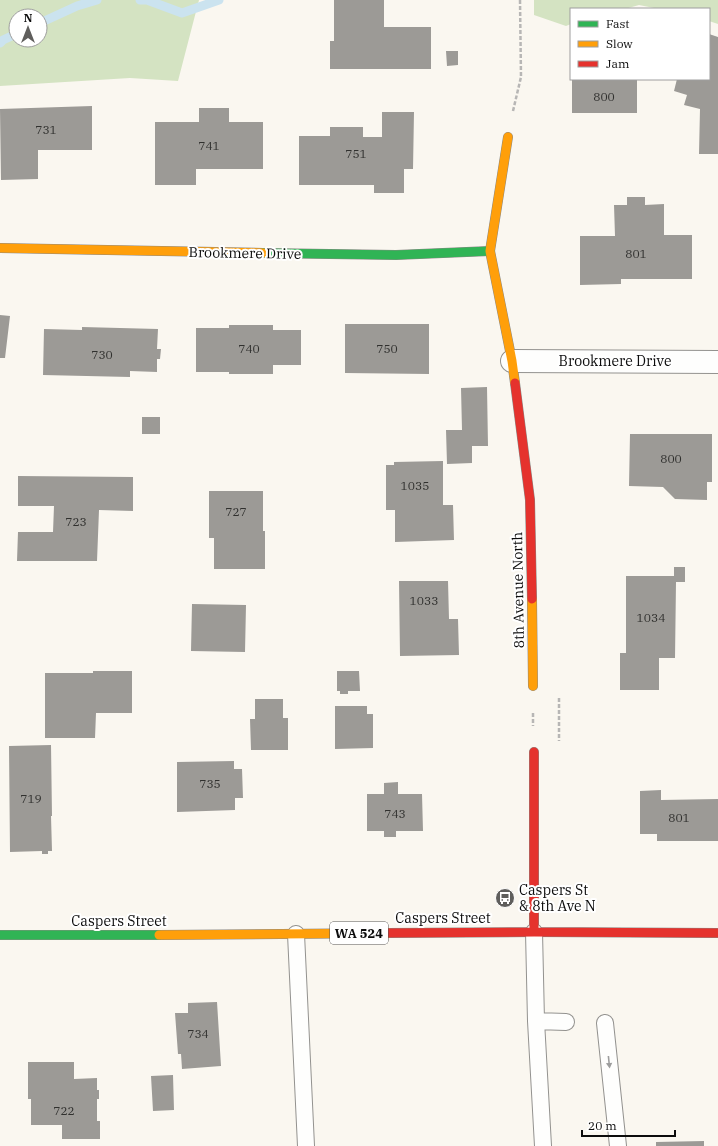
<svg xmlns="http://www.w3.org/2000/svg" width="718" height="1146" font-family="'IBM Plex Serif',serif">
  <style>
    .forest { fill: #d4e3c2; fill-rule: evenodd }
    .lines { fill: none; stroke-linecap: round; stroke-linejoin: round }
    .stream { stroke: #cbe3ef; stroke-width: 9 }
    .building { fill: #9c9a96 }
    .lane-casing { stroke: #93928f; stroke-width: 18 }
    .street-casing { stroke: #93928f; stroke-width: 24 }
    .fast-casing { stroke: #8a8885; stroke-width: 10 }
    .slow-casing { stroke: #8a8885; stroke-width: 10 }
    .jam-casing { stroke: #8a8885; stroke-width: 10 }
    .path { stroke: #b7b6b5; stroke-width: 2.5; stroke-dasharray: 4 2; stroke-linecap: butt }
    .lane { stroke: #fefefd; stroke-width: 16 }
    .street { stroke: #fefefd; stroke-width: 22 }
    .fast { stroke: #30b455; stroke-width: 9 }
    .slow { stroke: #ff9f0a; stroke-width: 9 }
    .jam { stroke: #e5322d; stroke-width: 9 }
    .oneway { fill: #9d9d9d }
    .labels { text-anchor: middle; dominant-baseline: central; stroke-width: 4; stroke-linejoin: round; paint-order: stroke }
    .number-label { font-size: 12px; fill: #30302e }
    .shield { fill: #fff; stroke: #555; stroke-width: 1 }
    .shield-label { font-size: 13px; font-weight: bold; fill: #0c0c0c }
    .street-label { font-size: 14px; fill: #0c0c0c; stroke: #fff }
    .poi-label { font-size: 14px; fill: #0c0c0c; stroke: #fff; text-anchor: start }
  </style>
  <rect width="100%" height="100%" fill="#faf7f0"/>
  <path class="forest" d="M0,0h199l-21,81 -48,-3 -130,8zM16,16h24v24h-24z
    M534,0h184v24l-9,-3v-12h-50l-20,-4 -14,4h-54v15l-5,2 -32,-11z"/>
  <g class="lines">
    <path class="stream" d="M140,0h7l35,13 37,-13
      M40,23l37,-17 20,-6
      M0,43l3,-3 13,-6"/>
  </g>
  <path class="building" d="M334,0h50v27h47v42h-101v-28h4z
    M709,34l9,3v117h-19l1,-45 -16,-4 3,-10 -13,-4 3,-12h32z
    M446,51h12v14l-11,1z
    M572,79h65v34h-65z
    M92,106v44h-54v29l-37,1 -1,-71z
    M199,108h30v14h34v47h-67v16h-41v-63h44z
    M382,112h32l-1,57h-9v24h-30v-8h-75v-49h31v-9h33v10h19z
    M627,197h18v8l19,-1v31h28v44h-71v5l-41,1v-49h35l-1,-31h13z
    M0,315l10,1 -5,42h-5z
    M345,324h84v50l-84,-1z
    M229,325h44v5h28v35h-28v9h-44v-2h-33v-44h33z
    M82,327l76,2 -1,20h4l-1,10h-3v13l-27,-1v6l-87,-2 1,-46 38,1z
    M487,387l1,59h-16v17l-25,1 -1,-34h16l-1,-42z
    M142,417h18v17h-18z
    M630,434h82v48h-5v18l-32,-1 -12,-12 -34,-1z
    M443,461v44h10l1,35 -59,2v-32h-9v-45h8v-3z
    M18,476l115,1v34l-34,-1 -2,51h-80l1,-29h35l1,-26h-36z
    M209,491h54v40h2v38h-51v-31h-5z
    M674,567h11v15h-9l-1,76h-16v32h-39v-37h6v-77h48z
    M399,581h49l1,38h9l1,36 -59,1z
    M192,604l54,1 -1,47 -54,-1z
    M93,671h39v42h-36l-1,25h-50v-65h48z
    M337,671h22l1,20h-12v3h-8v-3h-3z
    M255,699h28v19h5v32h-37l-1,-31h5z
    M335,706h32v8h6v34l-38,1z
    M51,745l1,71h-1l1,35h-4v3h-6v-3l-32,1 -1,-106z
    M234,761v8h8l1,29h-8v12l-58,2v-50z
    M398,782v12h24l1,37h-27v6h-12v-6h-17v-37h17v-11z
    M661,790v10l57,-1v42h-61v-7h-17v-43z
    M217,1002l4,64 -39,3 -1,-15h-3l-3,-41h13v-10z
    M28,1062h46v17l23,-1v12h2v9h-2v22h3v18h-38v-14h-31v-26h-3z
    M173,1075l1,35 -21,1 -2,-35z
    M704,1141v5h-48v-4z"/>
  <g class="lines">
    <g class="lane-casing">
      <path id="lane" d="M534,932l2,89 7,125
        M296,934l10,212
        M536,1021l30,1
        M605,1023l13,123"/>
    </g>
    <g class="street-casing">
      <path id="street" d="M512,361l206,1"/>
    </g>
    <g class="fast-casing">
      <path id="fast" d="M263,253l133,2 94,-4
        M0,935h159"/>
    </g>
    <g class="slow-casing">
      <path id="slow" d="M508,137l-18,114 22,110 3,22
        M0,248l263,5
        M532,599l1,87
        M159,935l229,-2"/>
    </g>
    <g class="jam-casing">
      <path id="jam" d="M515,383l15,117 2,99
        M534,752v180
        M388,933l146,-1 184,1"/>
    </g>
    <path class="path" d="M513,111l8,-34 -1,-77
      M559,698v43
      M533,713v13"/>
    <use href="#lane" class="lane"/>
    <use href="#street" class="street"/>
    <use href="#fast" class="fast"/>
    <use href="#slow" class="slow"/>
    <use href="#jam" class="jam"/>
  </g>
  <defs><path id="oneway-solid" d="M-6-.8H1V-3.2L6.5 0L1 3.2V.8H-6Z"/></defs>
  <use class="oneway" href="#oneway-solid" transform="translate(609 1062) rotate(84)"/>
  <defs>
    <g id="bus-disc" transform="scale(1)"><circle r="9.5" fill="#5f5e5c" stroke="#fff"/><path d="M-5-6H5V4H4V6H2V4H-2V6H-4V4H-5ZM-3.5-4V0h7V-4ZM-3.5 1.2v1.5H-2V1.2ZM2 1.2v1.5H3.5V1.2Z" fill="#fff"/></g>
  </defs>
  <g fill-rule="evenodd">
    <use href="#bus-disc" x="505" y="898"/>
  </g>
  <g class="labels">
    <g class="number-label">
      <text x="604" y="96">800</text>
      <text x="46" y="129">731</text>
      <text x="209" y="145">741</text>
      <text x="356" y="153">751</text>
      <text x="636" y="253">801</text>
      <text x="249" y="348">740</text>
      <text x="387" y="348">750</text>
      <text x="102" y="354">730</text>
      <text x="671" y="458">800</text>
      <text x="415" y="485">1035</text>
      <text x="236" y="511">727</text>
      <text x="76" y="521">723</text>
      <text x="424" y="600">1033</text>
      <text x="651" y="617">1034</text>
      <text x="210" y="783">735</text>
      <text x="31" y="798">719</text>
      <text x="395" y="813">743</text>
      <text x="679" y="817">801</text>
      <text x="198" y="1033">734</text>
      <text x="64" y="1110">722</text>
    </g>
    <rect class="shield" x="330" y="922" width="58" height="22" rx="3"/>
    <g class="shield-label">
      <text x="359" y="933">WA 524</text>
    </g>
    <g class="street-label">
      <text transform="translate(245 253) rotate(1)">Brookmere Drive</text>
      <text x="615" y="361">Brookmere Drive</text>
      <text transform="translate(518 590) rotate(-91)">8th Avenue North</text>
      <text x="443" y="918">Caspers Street</text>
      <text x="119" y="921">Caspers Street</text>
    </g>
    <g class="poi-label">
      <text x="519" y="890">Caspers St<tspan x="519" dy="16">&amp; 8th Ave N</tspan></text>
    </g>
  </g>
  <rect x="570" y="8" width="140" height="72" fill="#ffffff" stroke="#9e9e9e"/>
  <rect x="578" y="21" width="20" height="6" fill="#30b455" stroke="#9e9e9e"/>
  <text x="606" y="28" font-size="12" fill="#0c0c0c">Fast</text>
  <rect x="578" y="41" width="20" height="6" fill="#ff9f0a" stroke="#9e9e9e"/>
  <text x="606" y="48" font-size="12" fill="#0c0c0c">Slow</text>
  <rect x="578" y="61" width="20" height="6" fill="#e5322d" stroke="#9e9e9e"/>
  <text x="606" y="68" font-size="12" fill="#0c0c0c">Jam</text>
  <g transform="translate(28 28)"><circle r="19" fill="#ffffff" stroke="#9e9e9e"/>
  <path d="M0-3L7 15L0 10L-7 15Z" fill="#5f5e5c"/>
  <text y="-6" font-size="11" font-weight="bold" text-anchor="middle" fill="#0c0c0c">N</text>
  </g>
  <path d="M582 1130v6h93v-6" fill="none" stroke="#0c0c0c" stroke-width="2"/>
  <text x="588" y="1130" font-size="12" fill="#0c0c0c" stroke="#ffffff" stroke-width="3" paint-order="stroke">20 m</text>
</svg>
